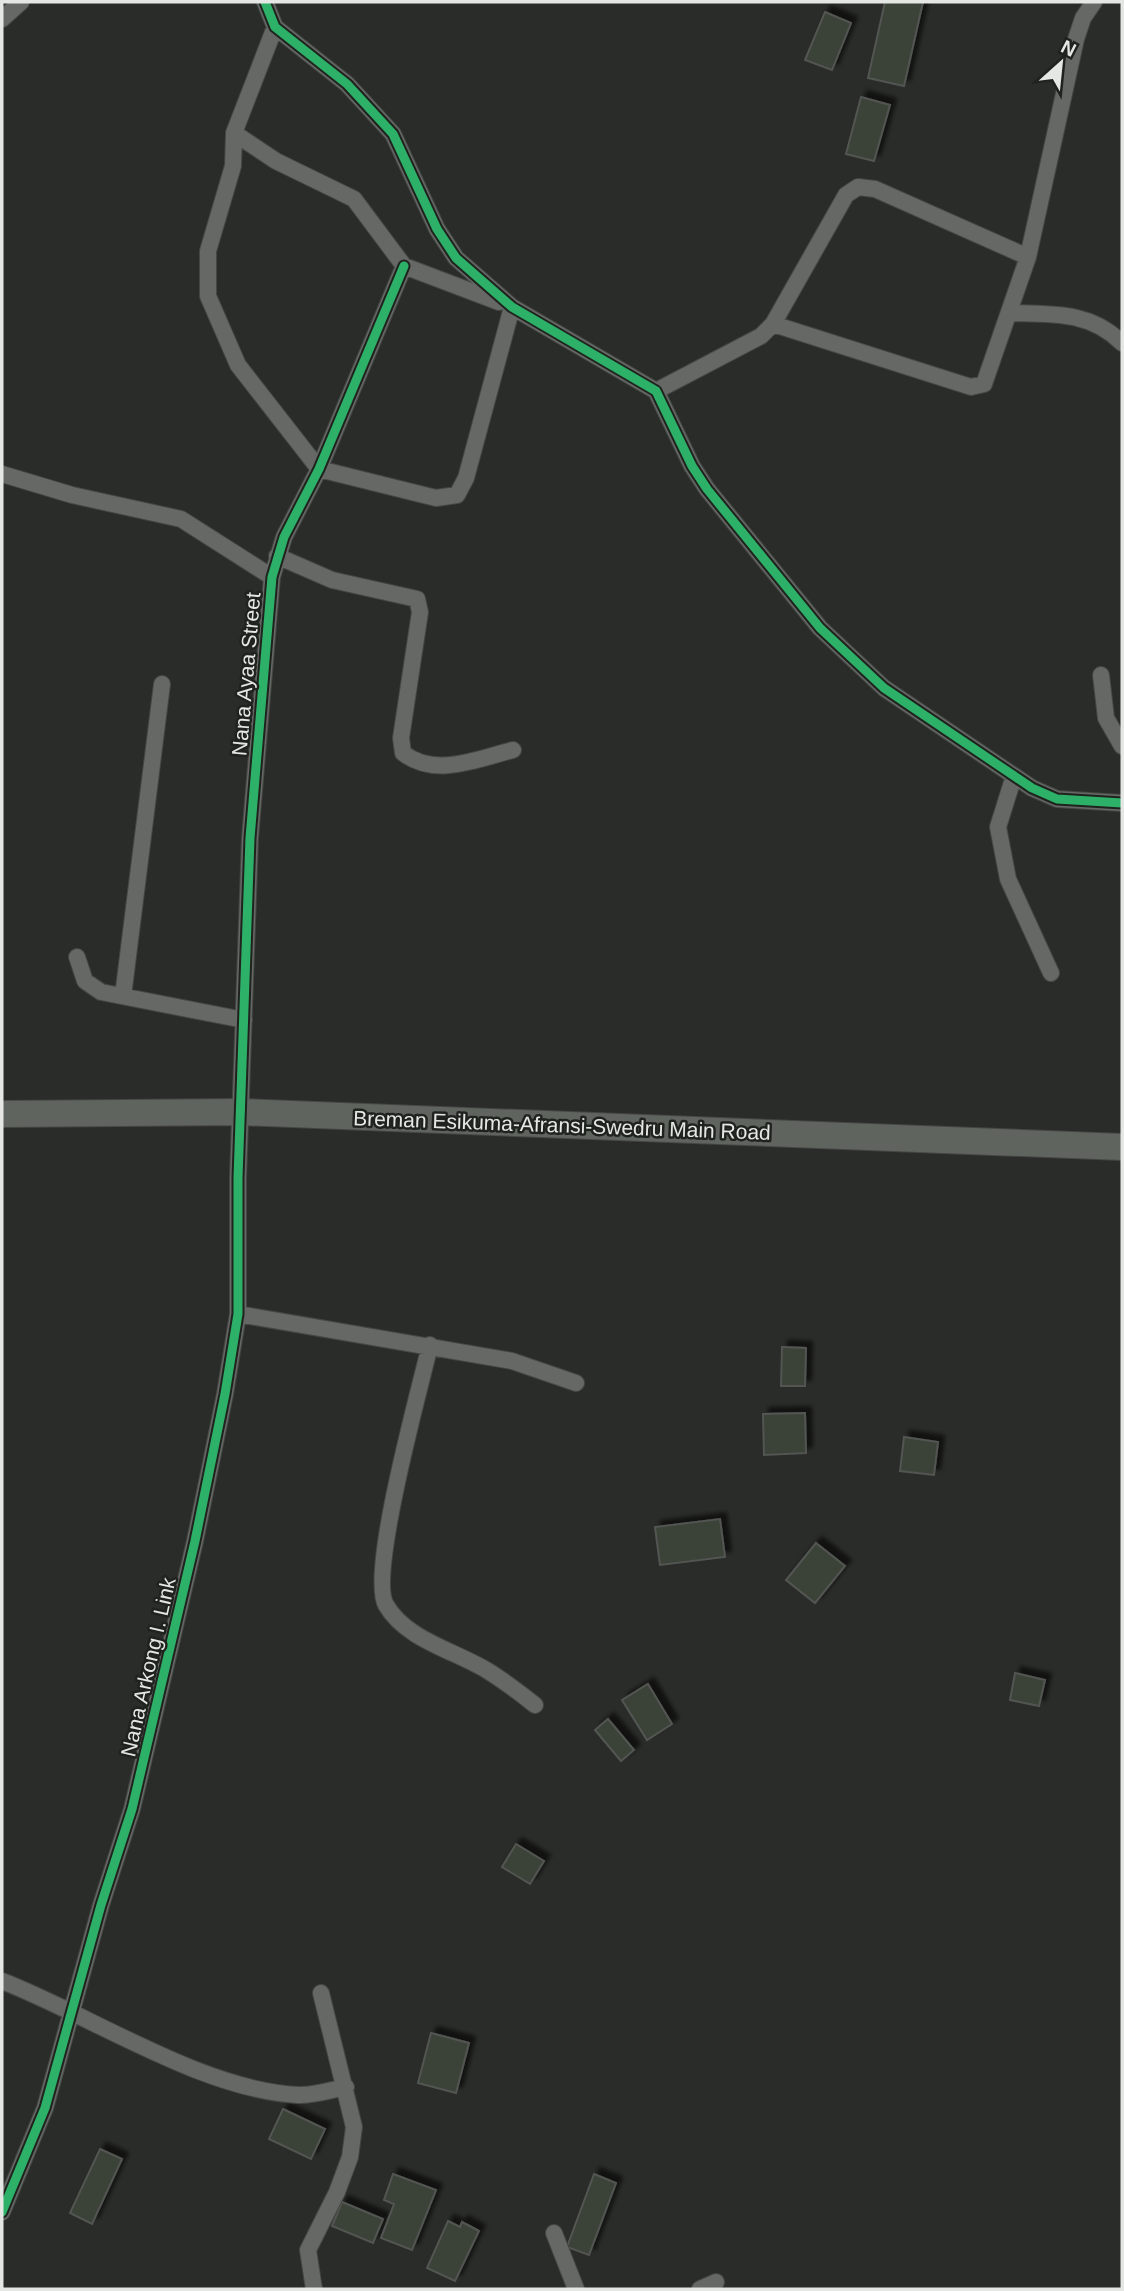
<svg xmlns="http://www.w3.org/2000/svg" width="1124" height="2291" font-family="Helvetica,sans-serif">
  <style>
    .building { fill: #3b4338; stroke: #535553; stroke-width: 2; filter: url(#shadow) }
    .lines { fill: none; stroke-linecap: round; stroke-linejoin: round }
    .minor-casing { stroke: #454744; stroke-width: 18 }
    .primary-casing { stroke: #454744; stroke-width: 28 }
    .minor { stroke: #666866; stroke-width: 16 }
    .primary { stroke: #60645f; stroke-width: 26 }
    .cycleway-casing { stroke: #1f231e; stroke-width: 13 }
    .cycleway { stroke: #2db169; stroke-width: 9 }
    .labels { text-anchor: middle; dominant-baseline: central; stroke-width: 5; stroke-linejoin: round; paint-order: stroke }
    .street-label { font-size: 21px; fill: #e5e7e4; stroke: #1f231e }
  </style>
  <defs>
    <filter id="shadow"><feDropShadow dx="6" dy="-6" stdDeviation="2" flood-color="#0009"/></filter>
  </defs>
  <rect width="100%" height="100%" fill="#2a2c29"/>
  <path class="building" d="M885,2h38l-19,84 -36,-8z
    M825,12l26,11 -19,47 -27,-10z
    M861,97l29,8 -16,56 -28,-7z
    M782,1347l24,1 -1,38h-24z
    M805,1413l1,40 -42,2 -1,-41z
    M904,1437l34,5 -4,33 -34,-4z
    M720,1519l5,38 -65,8 -5,-38z
    M816,1543l29,23 -30,37 -29,-23z
    M1015,1673l30,7 -6,26 -29,-6z
    M648,1684l24,40 -25,16 -25,-40z
    M608,1719l26,31 -13,11 -26,-31z
    M516,1844l28,17 -14,23 -28,-17z
    M431,2033l38,10 -13,50 -38,-10z
    M283,2109l42,20 -14,30 -42,-20z
    M100,2149l22,10 -30,65 -22,-11z
    M393,2174l43,16 -24,60 -31,-12 13,-34 -10,-4z
    M594,2174l22,9 -27,72 -22,-8z
    M342,2202l41,17 -10,24 -41,-17z
    M448,2221l12,6 2,-5 17,9 -24,50 -28,-13z"/>
  <g class="lines">
    <g class="minor-casing">
      <path id="minor" d="M265,2l10,25 72,57 46,50 44,95 19,29 56,49 144,84 36,75 15,23 113,139 64,60 148,100 25,11 65,4
        M2,19l19,-17
        M275,27l-41,106 -1,33 -25,85v45l30,69 81,104 117,29 21,-3 9,-17 46,-171
        M234,133l42,28 78,38 50,67 95,36
        M1009,313c43,1 81,-2 113,30
        M773,324l198,63 13,-3 44,-127 48,-218 7,-21 11,-16
        M656,391l105,-55 12,-12 73,-129 12,-8 17,2 153,68
        M2,474l70,21 109,24 91,58
        M277,556l55,24 85,19 3,13 -19,126 2,15c32,25 74,6 110,-3
        M1101,675l5,43 16,28
        M1014,776l-16,51 10,52 43,94
        M77,957l8,24 16,11 143,28
        M123,996l39,-312
        M238,1314l274,47 64,22
        M430,1345c-10,43 -62,230 -44,260 20,35 70,46 102,66 16,10 32,22 47,34
        M2,1981c90,35 200,109 296,114 15,1 33,-5 48,-8
        M2,2212l43,-104 56,-203 31,-96 63,-268 30,-147 13,-80v-136l12,-340 22,-261 12,-40 35,-68 85,-203
        M554,2233l22,56
        M314,2289l-6,-39 29,-58 13,-35 4,-30 -33,-134
        M700,2289l16,-7"/>
    </g>
    <g class="primary-casing">
      <path id="primary" d="M2,1114l238,-2 882,35"/>
    </g>
    <use href="#minor" class="minor"/>
    <use href="#primary" class="primary"/>
    <g class="cycleway-casing">
      <path id="cycleway" d="M265,2l10,25 72,57 46,50 44,95 19,29 56,49 144,84 36,75 15,23 113,139 64,60 148,100 25,11 65,4
        M2,2212l43,-104 56,-203 31,-96 63,-268 30,-147 13,-80v-136l12,-340 22,-261 12,-40 35,-68 85,-203"/>
    </g>
    <use href="#cycleway" class="cycleway"/>
  </g>
  <g class="labels">
    <g class="street-label">
      <text transform="translate(246 674) rotate(-85)">Nana Ayaa Street</text>
      <text transform="translate(562 1125) rotate(2)">Breman Esikuma-Afransi-Swedru Main Road</text>
      <text transform="translate(148 1667) rotate(-77)">Nana Arkong I. Link</text>
    </g>
  </g>
  <rect width="1124" height="2291" fill="none" stroke="#e5e7e4" stroke-width="7"/>
  <g transform="translate(1061 63) rotate(27)" stroke="#1f231e" stroke-width="5" paint-order="stroke">
  <path d="M0-5L12 26L0 18L-12 26Z" fill="#e5e7e4"/>
  <text y="-10" font-size="19" font-weight="bold" text-anchor="middle" fill="#e5e7e4">N</text>
  </g>
</svg>
